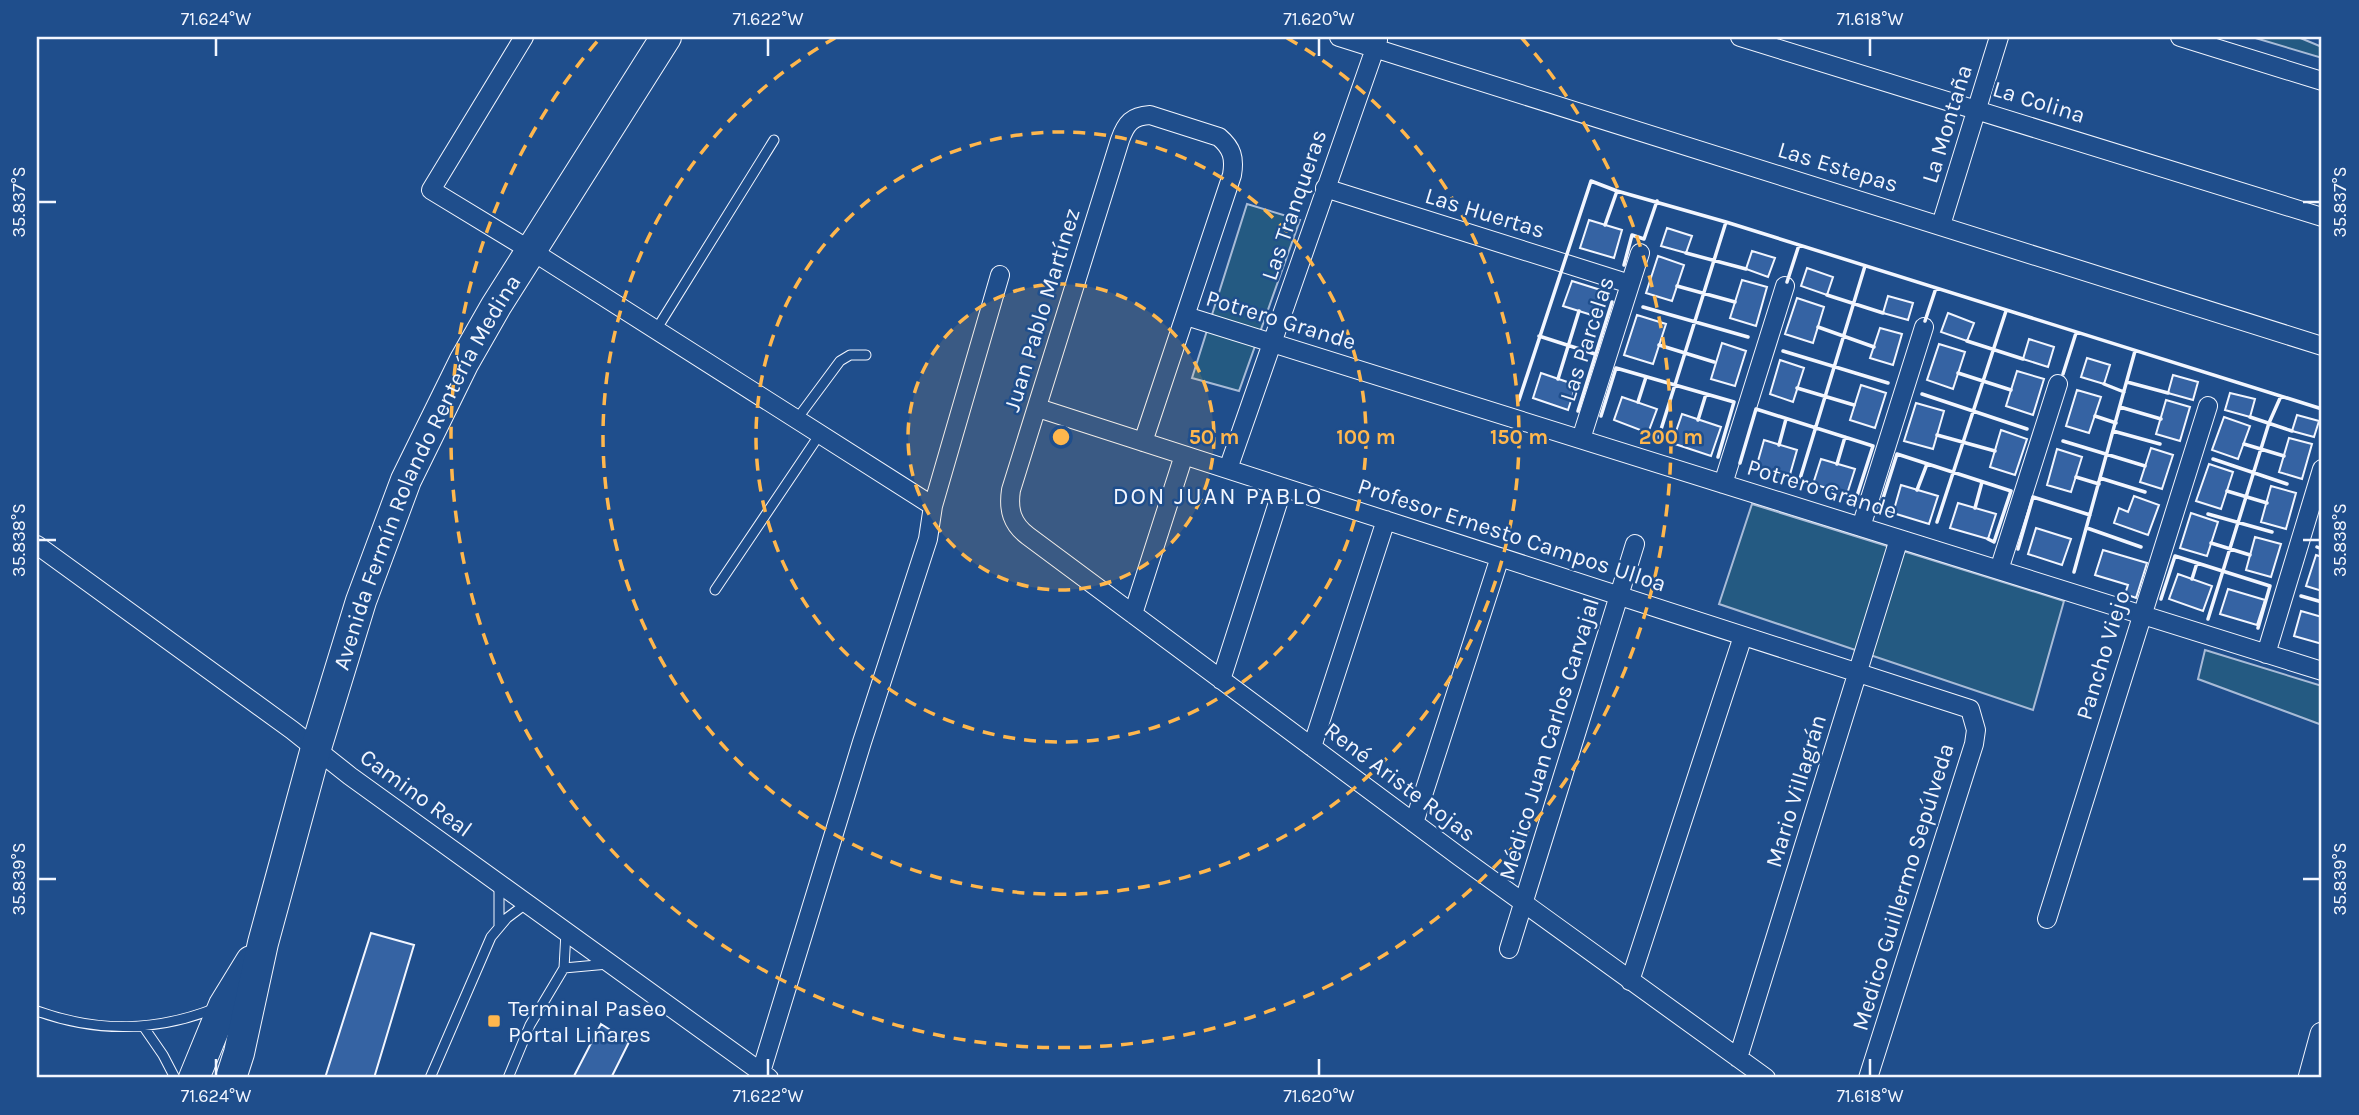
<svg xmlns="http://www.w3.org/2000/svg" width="2359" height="1115" font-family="Karla,sans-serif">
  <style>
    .green { fill: #245a82; stroke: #a8bbd7; stroke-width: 2 }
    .building { fill: #3563a3; stroke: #f2f6ff; stroke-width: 2 }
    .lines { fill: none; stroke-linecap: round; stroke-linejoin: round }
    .service-casing { stroke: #f2f6ff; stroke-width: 11 }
    .minor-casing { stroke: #f2f6ff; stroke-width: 20 }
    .tertiary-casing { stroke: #f2f6ff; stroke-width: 25 }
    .primary-casing { stroke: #f2f6ff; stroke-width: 32 }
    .service { stroke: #1f4e8c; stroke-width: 9 }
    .minor { stroke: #1f4e8c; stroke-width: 18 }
    .tertiary { stroke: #1f4e8c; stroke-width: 23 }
    .primary { stroke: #1f4e8c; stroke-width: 30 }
    .wall { stroke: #f2f6ff; stroke-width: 3.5 }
    .ticks { fill: none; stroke: #f2f6ff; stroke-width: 2.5 }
    .ring { fill: none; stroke: #ffb74d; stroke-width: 3.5; stroke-dasharray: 12 9 }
    .poi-dot { fill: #ffb74d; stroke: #1f4e8c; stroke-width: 2.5 }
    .labels { text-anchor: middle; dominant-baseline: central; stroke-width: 5; stroke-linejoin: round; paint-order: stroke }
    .street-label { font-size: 23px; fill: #f2f6ff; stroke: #1f4e8c }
    .poi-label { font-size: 23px; fill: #f2f6ff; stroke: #1f4e8c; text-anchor: start }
    .neighbourhood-label { font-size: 24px; letter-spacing: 2px; fill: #f2f6ff; stroke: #1f4e8c }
    .centre { fill: #ffb74d; stroke: #1f4e8c; stroke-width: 3.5 }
    .ring-label { font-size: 21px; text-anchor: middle; font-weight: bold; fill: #ffb74d; stroke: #1f4e8c; stroke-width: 5; stroke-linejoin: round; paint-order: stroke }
    .neatline { fill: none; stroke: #f2f6ff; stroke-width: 2.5 }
    .ticks-label { font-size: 18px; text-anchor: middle; fill: #f2f6ff }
  </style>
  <rect width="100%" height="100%" fill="#1f4e8c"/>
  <path class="green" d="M2252,37h46l24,10v11z
    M1247,204l53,16 -61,171 -47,-13z
    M1752,504l312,97 -31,109 -314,-106z
    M2205,650l117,36v39l-124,-46z"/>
  <path class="building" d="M1589,220l33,10 -8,28 -34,-10z
    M1667,228l25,8 -6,17 -25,-7z
    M1752,251l23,7 -7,19 -22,-8z
    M1658,256l26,9 -12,36 -26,-8z
    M1807,268l26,9 -6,18 -26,-9z
    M1742,280l25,7 -11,39 -26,-8z
    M1572,281l35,11 -9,25 -35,-11z
    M1888,296l25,7 -5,17 -25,-7z
    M1797,298l27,9 -11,36 -28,-9z
    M1948,313l26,10 -7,18 -26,-9z
    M1637,315l29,9 -13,40 -29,-9z
    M1880,328l22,6 -9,31 -23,-7z
    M2029,339l25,8 -6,20 -25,-8z
    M1722,343l24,8 -11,35 -24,-7z
    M1939,344l26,8 -12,37 -26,-9z
    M2087,358l23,7 -6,19 -23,-7z
    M1780,360l24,8 -11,34 -23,-8z
    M2017,371l27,8 -11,36 -27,-9z
    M1541,373l35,12 -8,25 -35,-12z
    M2173,375l25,7 -5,18 -25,-7z
    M1861,385l25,8 -11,35 -25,-8z
    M2077,390l24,7 -12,36 -23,-7z
    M2230,393l25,6 -5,18 -25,-7z
    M1622,397l35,12 -9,24 -34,-13z
    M2166,400l24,7 -10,34 -24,-7z
    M1916,403l28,8 -11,38 -29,-8z
    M1682,414l39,13 -10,29 -39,-13z
    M2297,415l22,6 -5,16 -22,-6z
    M2224,417l26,9 -12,33 -26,-9z
    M2001,430l26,9 -12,36 -25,-8z
    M2289,438l23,6 -10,35 -23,-7z
    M1764,440l33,10 -8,28 -33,-10z
    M2151,448l22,7 -11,34 -22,-7z
    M2057,449l25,8 -11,35 -24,-7z
    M1821,459l34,10 -8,25 -34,-10z
    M2209,464l24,8 -12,37 -25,-8z
    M1901,485l37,11 -9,28 -36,-11z
    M2271,486l25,7 -10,36 -25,-7z
    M2134,496l25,9 -11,30 -34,-12 5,-15 9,4z
    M1958,503l38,11 -8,25 -38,-11z
    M2191,513l27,9 -11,34 -27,-8z
    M2036,528l35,11 -9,26 -34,-11z
    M2255,537l26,7 -10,33 -25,-7z
    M2103,550l44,13 -11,35 -11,-4 3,-9 -33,-10z
    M2316,555l6,2v34l-16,-5z
    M2178,574l34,12 -9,25 -34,-12z
    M2228,589l37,11 -8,25 -37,-11z
    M2301,611l21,6v27l-28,-8z
    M371,933l43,12 -40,133h-49z
    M601,1024l28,18 -18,36h-38z"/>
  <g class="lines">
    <g class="service-casing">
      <path id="service" d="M656,330l118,-190
        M797,419l43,-58 10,-6h16
        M715,590l105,-156
        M499,927v-43
        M566,932l-2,36 44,-4
        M37,1011c61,22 119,21 179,-3
        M143,1026l20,29 12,23
        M430,1078l61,-141 16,-19 20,-15
        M508,1078l22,-53 34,-57"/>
    </g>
    <g class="minor-casing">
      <path id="minor" d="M524,37l-93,153 112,68 390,248
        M1339,37l983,309
        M1740,37l582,180
        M2180,37l142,44
        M1325,188l305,96
        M1941,225l58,-188
        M1186,316l1136,355
        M1038,408l932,301 6,21 -2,14 -106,334
        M1581,439l59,-186
        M1143,442l89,-267c3,-17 0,-27 -13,-38l-69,-22c-18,1 -24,8 -30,25l-109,350c-3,20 1,34 17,46l432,321 306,221
        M1228,469l150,-429
        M1723,484l62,-198
        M1861,527l63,-200
        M37,545l255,185 58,46 419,302
        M1999,570l59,-186
        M1133,614l51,-159
        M2266,654l56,-185
        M1221,680l62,-193
        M1312,747l74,-227
        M1414,823l86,-266
        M2047,919l161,-513
        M1509,949l126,-405
        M1630,981l113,-345
        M1738,1058l161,-519
        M761,1072l101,-330 66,-203 5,-33 67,-231"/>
    </g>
    <g class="tertiary-casing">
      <path id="tertiary" d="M2310,1078l12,-44"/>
    </g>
    <g class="primary-casing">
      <g id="primary">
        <path d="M194,1078l30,-73 27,-44"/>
        <path id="s1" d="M231,1078l8,-25 24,-110 53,-195 45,-147 45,-121 58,-118 32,-56 170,-269"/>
      </g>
    </g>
    <use href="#service" class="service"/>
    <use href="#minor" class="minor"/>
    <use href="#tertiary" class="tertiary"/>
    <use href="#primary" class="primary"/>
    <path class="wall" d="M1605,225l12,-34
      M1686,253l60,16
      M1624,265l8,-30 12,4 13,-38
      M1787,282l12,-37
      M1677,286l58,16
      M1827,295l56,18
      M1643,307l105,30
      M1925,321l11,-33
      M1818,327l56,20
      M1539,336l56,18
      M1967,341l56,18
      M1659,345l55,17
      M1783,351l105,32
      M1958,373l53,17
      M2063,374l13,-41
      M1558,379l21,-68
      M2127,382l41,11
      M2104,384l20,8
      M1797,388l57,17
      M1922,394l105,35
      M1519,400l72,-219 26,10 109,31 596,187
      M1638,402l8,-25
      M2120,407l41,12
      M1578,411l34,-109
      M1601,416l15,-48 118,34 -16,55
      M2095,416l21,7
      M2250,417l42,14
      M1698,420l8,-26
      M2113,431l47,13
      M1937,435l58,16
      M1658,439l68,-217
      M2063,441l82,25
      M2244,444l40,12
      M1779,445l7,-26
      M2213,459l74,25
      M1740,463l16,-54 117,37 -17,53
      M1837,464l8,-27
      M2076,477l23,7
      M2100,478l45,14
      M1799,482l66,-216
      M1917,490l10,-26
      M2227,491l40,12
      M1975,508l7,-26
      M1878,514l19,-60 114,37 -17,51 -6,-3
      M2208,514l64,18
      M1937,522l69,-211
      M2087,528l54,19
      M2211,543l39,12
      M2317,547l5,2
      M2018,549l15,-52 57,18
      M2074,572l61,-221
      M2192,579l5,-16
      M2301,596l21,6
      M2161,599l14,-43 95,30 -12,42
      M2208,619l61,-196 12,-27"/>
  </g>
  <path class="ticks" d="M216,38v18M768,38v18M1319,38v18M1870,38v18M38,202h18M2303,202h17M38,540h18M2303,540h17M38,879h18M2303,879h17M216,1059v17M768,1059v17M1319,1059v17M1870,1059v17"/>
  <circle cx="1061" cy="437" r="153" fill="#ffb74d" fill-opacity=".12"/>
  <g class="ring">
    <circle cx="1061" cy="437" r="153"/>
    <circle cx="1061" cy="437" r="305"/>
    <path d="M1287 38A458 458 0 1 1 835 38"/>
    <path d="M1521 37A610 610 0 1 1 601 37"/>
  </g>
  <rect class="poi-dot" x="487" y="1014" width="14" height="14" rx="3.5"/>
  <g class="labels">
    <g class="street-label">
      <text transform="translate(2039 102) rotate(17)">La Colina</text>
      <text transform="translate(1947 124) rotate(-73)">La Montaña</text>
      <text transform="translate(1838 167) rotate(17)">Las Estepas</text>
      <text transform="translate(1294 205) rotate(-71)">Las Tranqueras</text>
      <text transform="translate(1485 213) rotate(17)">Las Huertas</text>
      <text transform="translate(1042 310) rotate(-73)">Juan Pablo Martínez</text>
      <text transform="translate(1281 320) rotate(17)">Potrero Grande</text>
      <text transform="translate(1587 339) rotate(-72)">Las Parcelas</text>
      <text stroke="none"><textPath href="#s1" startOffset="639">Avenida Fermín Rolando Rentería Medina</textPath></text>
      <text transform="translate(1822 489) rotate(17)">Potrero Grande</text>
      <text transform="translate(1512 535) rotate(18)">Profesor Ernesto Campos Ulloa</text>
      <text transform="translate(2103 655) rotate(-73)">Pancho Viejo</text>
      <text transform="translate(1549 739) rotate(-73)">Médico Juan Carlos Carvajal</text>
      <text transform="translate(1400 782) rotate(37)">René Ariste Rojas</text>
      <text transform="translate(1796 791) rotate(-73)">Mario Villagrán</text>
      <text transform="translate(416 793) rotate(36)">Camino Real</text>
      <text transform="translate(1903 887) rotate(-73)">Medico Guillermo Sepúlveda</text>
    </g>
    <g class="poi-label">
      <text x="508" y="1008">Terminal Paseo<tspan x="508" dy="26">Portal Linares</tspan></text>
    </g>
    <g class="neighbourhood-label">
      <text x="1218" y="496">DON JUAN PABLO</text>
    </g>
  </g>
  <circle cx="1061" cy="437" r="10" class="centre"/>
  <g class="ring-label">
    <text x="1214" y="444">50 m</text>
    <text x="1366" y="444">100 m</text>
    <text x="1519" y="444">150 m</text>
    <text x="1671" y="444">200 m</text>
  </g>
  <rect width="2359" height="1115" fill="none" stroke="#1f4e8c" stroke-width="77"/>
  <rect x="38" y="38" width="2282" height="1038" class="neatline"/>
  <g class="ticks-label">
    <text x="216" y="25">71.624°W</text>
    <text x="768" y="25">71.622°W</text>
    <text x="1319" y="25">71.620°W</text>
    <text x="1870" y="25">71.618°W</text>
    <text transform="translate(19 202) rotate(-90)" y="6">35.837°S</text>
    <text transform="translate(2340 202) rotate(-90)" y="6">35.837°S</text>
    <text transform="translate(19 540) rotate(-90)" y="6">35.838°S</text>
    <text transform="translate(2340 540) rotate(-90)" y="6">35.838°S</text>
    <text transform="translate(19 879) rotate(-90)" y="6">35.839°S</text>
    <text transform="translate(2340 879) rotate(-90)" y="6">35.839°S</text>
    <text x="216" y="1102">71.624°W</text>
    <text x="768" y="1102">71.622°W</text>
    <text x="1319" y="1102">71.620°W</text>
    <text x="1870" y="1102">71.618°W</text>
  </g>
</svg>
